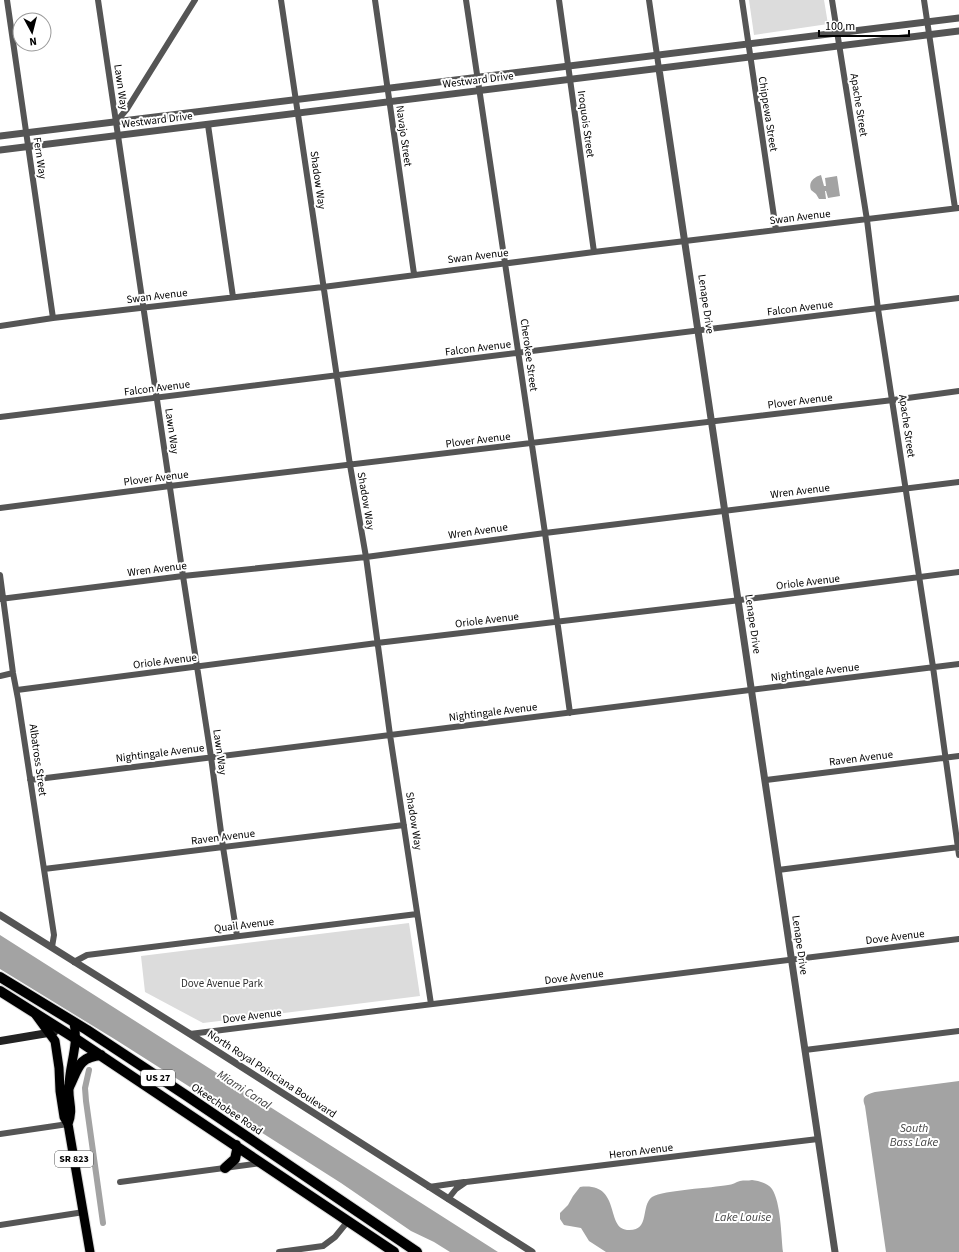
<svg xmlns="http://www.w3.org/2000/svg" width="959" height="1252" font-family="'Source Sans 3',sans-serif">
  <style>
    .green { fill: #dcdcdc }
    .water { fill: #a3a3a3 }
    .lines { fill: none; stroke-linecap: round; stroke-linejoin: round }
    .canal { stroke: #a3a3a3; stroke-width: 6 }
    .primary-casing { stroke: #dbdbdb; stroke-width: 11 }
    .trunk-casing { stroke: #dbdbdb; stroke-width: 12 }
    .minor { stroke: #555; stroke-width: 6 }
    .tertiary { stroke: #555; stroke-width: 7 }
    .secondary { stroke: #222; stroke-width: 8 }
    .primary { stroke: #000; stroke-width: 9 }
    .trunk { stroke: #000; stroke-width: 10 }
    .labels { text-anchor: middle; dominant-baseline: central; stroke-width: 4; stroke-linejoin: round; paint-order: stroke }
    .shield { fill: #fff; stroke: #4c4c4c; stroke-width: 1 }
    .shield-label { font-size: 10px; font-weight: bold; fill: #000 }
    .street-label { font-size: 11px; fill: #000; stroke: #fff }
    .park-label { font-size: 11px; fill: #333; stroke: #fff }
    .water-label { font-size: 12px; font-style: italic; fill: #444; stroke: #fff }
  </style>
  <rect width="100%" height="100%" fill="#fff"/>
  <path class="green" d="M749,0h75l4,24 -74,11z
    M409,923l11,73 -217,27 -58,-31 -4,-36z"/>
  <path class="water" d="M821,175l3,11h2l-1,-8 12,-2 3,20 -12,2 -2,-7h-1l1,8h-7l-3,-5 -5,-4c-3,-8 3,-13 10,-15z
    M0,935l429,273 69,44h-48l-16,-10 -23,-11 -70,-48 -225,-143 -116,-71z
    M959,1081v171h-73l-21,-146c-4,-10 1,-11 10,-14z
    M752,1180c7,1 16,3 20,9 9,14 9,46 11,63h-177l-17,-11 -8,-13 -17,-3 -4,-6v-6l8,-8 5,-9 7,-9c42,-5 25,41 47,43 24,2 13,-24 25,-33 12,-7 60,-9 76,-12 4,0 8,-3 12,-4 4,-1 8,0 12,-1z"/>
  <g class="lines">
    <path class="canal" d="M89,1070l-4,18 1,13 17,122"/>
    <g class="primary-casing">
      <path id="primary" d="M36,1015l19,26 4,27 1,23 4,26 4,7 22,128
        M68,1124c6,-15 0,-22 1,-37 0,-22 10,-41 5,-64"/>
    </g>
    <g class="trunk-casing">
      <path id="trunk" d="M0,977l87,53 100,66 230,156
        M0,991l76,48 318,213
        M69,1087c9,-18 9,-30 32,-32
        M225,1168l10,-9 2,-9 -1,-5"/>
    </g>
    <path class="minor" d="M7,0l46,318
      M98,0l85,576 28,181 12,90 14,89
      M281,0l69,465 16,92 24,178 41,269
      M375,0l39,274
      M466,0l79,533 25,180
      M559,0l35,252
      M649,0l10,69
      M742,0l34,230
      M832,0l35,220 11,89 55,358 26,188
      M924,0l31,208
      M116,122l11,-13 68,-109
      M208,125l25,172
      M0,326l53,-8 270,-31 271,-35 365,-44
      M0,417l959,-119
      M0,508l170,-22 723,-86 66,-9
      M0,575l13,98 5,26 36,236 -2,12
      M0,599l183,-23 183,-19 179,-24 414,-51
      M0,676l13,-3
      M17,690l360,-47 355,-42 227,-29
      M30,780l929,-116
      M766,780l193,-24
      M44,869l360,-44
      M778,870l181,-23
      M74,962l13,-7 330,-41
      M190,1034l769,-95
      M805,1050l154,-19
      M0,1134l68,-10
      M120,1182l141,-19
      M429,1187l35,-5
      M448,1199l8,-10 10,-7 352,-43
      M0,1225l84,-13
      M279,1252l44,-6 12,-9 13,-16"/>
    <path class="tertiary" d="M659,69l176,1183
      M0,136l959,-118
      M0,150l959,-119
      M0,915l190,119 342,218"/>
    <path class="secondary" d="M0,1041l54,-9"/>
    <use href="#primary" class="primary"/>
    <use href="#trunk" class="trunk"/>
  </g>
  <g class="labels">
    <g class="shield">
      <rect x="141" y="1070" width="34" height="16" rx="3"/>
      <rect x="55" y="1151" width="38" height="16" rx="3"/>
    </g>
    <g class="shield-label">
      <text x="158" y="1078">US 27</text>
      <text x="74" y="1159">SR 823</text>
    </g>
    <g class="street-label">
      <text transform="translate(478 80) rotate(-7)">Westward Drive</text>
      <text transform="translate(121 87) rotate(82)">Lawn Way</text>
      <text transform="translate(859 105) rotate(81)">Apache Street</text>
      <text transform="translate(768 114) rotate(81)">Chippewa Street</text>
      <text transform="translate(157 120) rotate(-7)">Westward Drive</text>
      <text transform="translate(586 124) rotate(82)">Iroquois Street</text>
      <text transform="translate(404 136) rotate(82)">Navajo Street</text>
      <text transform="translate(40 158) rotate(82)">Fern Way</text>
      <text transform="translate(318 180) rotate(82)">Shadow Way</text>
      <text transform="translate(800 217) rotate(-7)">Swan Avenue</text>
      <text transform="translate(478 256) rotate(-7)">Swan Avenue</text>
      <text transform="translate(157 296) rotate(-7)">Swan Avenue</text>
      <text transform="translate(706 304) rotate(82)">Lenape Drive</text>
      <text transform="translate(800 308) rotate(-7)">Falcon Avenue</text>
      <text transform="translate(478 348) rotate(-7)">Falcon Avenue</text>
      <text transform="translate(529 355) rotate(82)">Cherokee Street</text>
      <text transform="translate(157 388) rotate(-7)">Falcon Avenue</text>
      <text transform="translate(800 401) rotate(-7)">Plover Avenue</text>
      <text transform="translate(907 426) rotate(82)">Apache Street</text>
      <text transform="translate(172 431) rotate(82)">Lawn Way</text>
      <text transform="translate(478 440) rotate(-7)">Plover Avenue</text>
      <text transform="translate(156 478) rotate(-7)">Plover Avenue</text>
      <text transform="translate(800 491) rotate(-7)">Wren Avenue</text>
      <text transform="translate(366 501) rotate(80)">Shadow Way</text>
      <text transform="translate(478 531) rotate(-8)">Wren Avenue</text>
      <text transform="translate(157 569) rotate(-7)">Wren Avenue</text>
      <text transform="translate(808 582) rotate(-7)">Oriole Avenue</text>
      <text transform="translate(487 620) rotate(-7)">Oriole Avenue</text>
      <text transform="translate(753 624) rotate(82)">Lenape Drive</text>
      <text transform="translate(165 661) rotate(-7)">Oriole Avenue</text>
      <text transform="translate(815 672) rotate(-7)">Nightingale Avenue</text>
      <text transform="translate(493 712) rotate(-7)">Nightingale Avenue</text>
      <text transform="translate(220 752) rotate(82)">Lawn Way</text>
      <text transform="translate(160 753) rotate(-7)">Nightingale Avenue</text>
      <text transform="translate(861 758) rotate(-7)">Raven Avenue</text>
      <text transform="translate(38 760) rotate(82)">Albatross Street</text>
      <text transform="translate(414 821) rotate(81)">Shadow Way</text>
      <text transform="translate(223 837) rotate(-7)">Raven Avenue</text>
      <text transform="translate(244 925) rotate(-7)">Quail Avenue</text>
      <text transform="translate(895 937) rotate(-7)">Dove Avenue</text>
      <text transform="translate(800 945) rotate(82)">Lenape Drive</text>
      <text transform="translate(574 977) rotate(-7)">Dove Avenue</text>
      <text transform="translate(252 1016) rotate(-7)">Dove Avenue</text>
      <text transform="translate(272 1074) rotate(33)">North Royal Poinciana Boulevard</text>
      <text transform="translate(227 1109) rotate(34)">Okeechobee Road</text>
      <text transform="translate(641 1151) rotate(-7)">Heron Avenue</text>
    </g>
    <g class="park-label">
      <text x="222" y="983">Dove Avenue Park</text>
    </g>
    <g class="water-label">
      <text transform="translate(244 1090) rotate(33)">Miami Canal</text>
      <text x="914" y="1128">South<tspan x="914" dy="14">Bass Lake</tspan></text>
      <text x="743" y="1217">Lake Louise</text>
    </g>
  </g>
  <g transform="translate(32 32) rotate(173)"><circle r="19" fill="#ffffff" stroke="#999999"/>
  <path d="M0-3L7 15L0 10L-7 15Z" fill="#000000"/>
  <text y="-6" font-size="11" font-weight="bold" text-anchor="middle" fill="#000000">N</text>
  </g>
  <path d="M819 30v6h90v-6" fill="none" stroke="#000000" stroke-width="2"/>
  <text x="825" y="30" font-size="12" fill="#000000" stroke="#ffffff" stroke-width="3" paint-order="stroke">100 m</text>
</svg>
